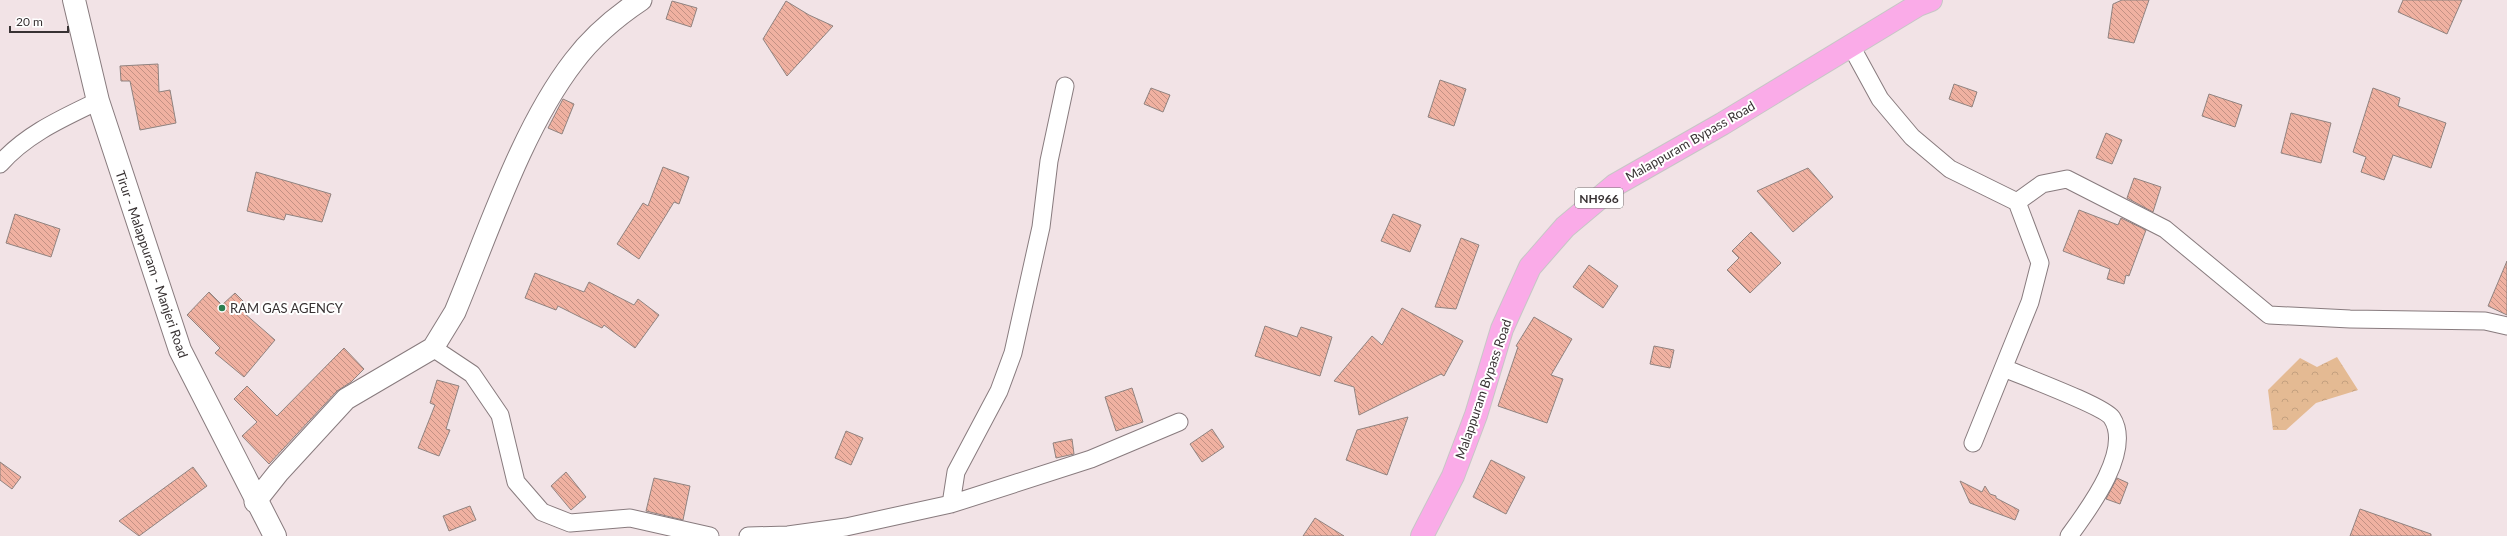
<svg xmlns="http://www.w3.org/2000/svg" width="2507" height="536" font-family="Lato,sans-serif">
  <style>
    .park { fill: url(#park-crowns) }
    .building { fill: url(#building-back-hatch); stroke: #908380 }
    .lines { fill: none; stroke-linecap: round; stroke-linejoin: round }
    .minor-casing { stroke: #887b7e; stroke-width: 19 }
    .tertiary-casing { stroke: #887b7e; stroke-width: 23 }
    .secondary-casing { stroke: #887b7e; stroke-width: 24 }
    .trunk-casing { stroke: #c7c6c6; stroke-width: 24 }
    .minor { stroke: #fff; stroke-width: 17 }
    .tertiary { stroke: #fff; stroke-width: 21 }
    .secondary { stroke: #fff; stroke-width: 22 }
    .trunk { stroke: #faabe8; stroke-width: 22 }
    .poi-dot { fill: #2e7e4f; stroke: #fff; stroke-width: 1.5 }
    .labels { text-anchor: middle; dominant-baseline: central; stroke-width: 4; stroke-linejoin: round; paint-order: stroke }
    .shield { fill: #fff; stroke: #747070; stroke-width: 1 }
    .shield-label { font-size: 12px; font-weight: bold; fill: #383233 }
    .street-label { font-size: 13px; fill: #383233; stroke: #fff }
    .poi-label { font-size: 13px; fill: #383233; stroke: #fff; text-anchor: start }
  </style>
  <defs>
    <pattern id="park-crowns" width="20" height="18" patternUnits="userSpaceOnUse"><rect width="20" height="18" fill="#e4ba93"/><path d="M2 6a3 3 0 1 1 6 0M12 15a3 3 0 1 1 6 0" fill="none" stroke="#c4a07f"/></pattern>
    <pattern id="building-back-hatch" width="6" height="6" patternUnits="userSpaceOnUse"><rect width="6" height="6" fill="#f0b1a1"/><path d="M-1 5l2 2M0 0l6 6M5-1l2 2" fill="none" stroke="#c39184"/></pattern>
  </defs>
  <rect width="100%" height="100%" fill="#f2e3e6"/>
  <path class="park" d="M2337,357l21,33 -42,13 -30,27h-13l-5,-40 32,-32 17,9z"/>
  <path class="building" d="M2122,0h27l-15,43 -26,-5 5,-34z
    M2403,0h59l-15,34 -49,-22z
    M672,1l25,7 -6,19 -25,-8z
    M786,1l23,14 24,11 -46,50 -24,-37z
    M158,64l1,28 11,-2 6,33 -36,7 -10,-49h-9l-1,-15z
    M1440,80l26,9 -12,37 -26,-9z
    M1954,84l23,8 -5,15 -23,-8z
    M1151,88l19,7 -7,17 -19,-8z
    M2373,88l27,10 -2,8 48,17 -15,45 -38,-13 -9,25 -23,-8 5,-15 -13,-5z
    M2209,94l33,11 -7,22 -33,-11z
    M563,99l11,5 -12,30 -14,-6z
    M2291,113l40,10 -10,40 -40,-10z
    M2106,133l16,7 -10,24 -16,-6z
    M663,167l26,10 -10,27 -5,-2 -35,57 -22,-15 26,-41 5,3z
    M1808,168l25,29 -40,35 -36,-41z
    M256,172l75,22 -9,28 -36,-8 -2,6 -37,-9z
    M2134,178l27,9 -8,25 -26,-14z
    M2079,210l39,15 3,-7 25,12 -17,46 -3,-1 -2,9 -17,-5 3,-10 -47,-18z
    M15,214l45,15 -9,28 -45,-14z
    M1393,214l28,11 -11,27 -29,-11z
    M1751,232l30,31 -31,30 -23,-23 12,-12 -7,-7z
    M1461,238l18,7 -23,64 -21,-2z
    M2507,261v54l-19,-9z
    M1589,265l29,21 -15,22 -30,-21z
    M535,273l49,19 5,-10 45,23 4,-6 21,16 -24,33 -31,-23 -2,3 -44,-22 -2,4 -31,-12z
    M209,292l13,13 13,-12 14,14 -5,6 31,27 -31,37 -29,-24 5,-5 -33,-33z
    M1402,308l61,33 -19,35 -3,-2 -82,41 -5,-28 -20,-6 38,-45 10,9z
    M1534,317l38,22 -21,36 12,4 -16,44 -49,-17 20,-59 -2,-1z
    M1265,326l32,11 4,-10 31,10 -12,39 -65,-20z
    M1654,346l20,4 -4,18 -20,-4z
    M344,348l20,21 -13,13 -14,9 -68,73 -27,-28 15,-14 -23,-23 13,-13 30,30z
    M437,380l22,6 -13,43 4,1 -11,26 -21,-8 17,-43 -5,-2z
    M1132,388l11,34 -27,9 -11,-34z
    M1408,417l-21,58 -41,-15 11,-30z
    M1212,429l12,18 -22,15 -12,-18z
    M846,431l17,7 -12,27 -16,-7z
    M1072,439l2,15 -18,4 -3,-15z
    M1491,460l34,17 -19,37 -33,-17z
    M0,462l21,15 -9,12 -12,-9z
    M193,467l14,19 -68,50 -20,-15z
    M566,472l20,25 -15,13 -20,-24z
    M654,478l36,8 -7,34 -37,-9z
    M2117,478l11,5 -8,21 -14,-5z
    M1960,481l22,11 3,-6 5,8 6,2v2l23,12 -4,10 -45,-17z
    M470,506l6,14 -27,11 -6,-15z
    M2360,509l71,25v2h-81z
    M1315,518l29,18h-41z"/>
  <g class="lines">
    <g class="minor-casing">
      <path id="minor" d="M1851,46l29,53 32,38 38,32 67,33
        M0,164c26,-30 63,-46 98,-63
        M433,348l39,26 28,41 16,67 26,30 28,11 60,-5 80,18
        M2004,368c18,8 100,38 108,50 21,33 -24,92 -43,118
        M1973,443l57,-141 10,-39 -23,-61 25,-18 25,-5 98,50 104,86 81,4 135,2 22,5
        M951,504l5,-32 43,-81 14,-38 28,-126 8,-66 16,-75
        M748,536l40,-1 58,-8 105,-23 140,-45 88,-37"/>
    </g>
    <g class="tertiary-casing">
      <path id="tertiary" d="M255,502l23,-29 68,-74 87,-51 22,-36c33,-79 67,-184 119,-251 18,-24 43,-45 67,-61"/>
    </g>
    <g class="secondary-casing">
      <path id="secondary" d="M74,0l24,101 82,249 95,186"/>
    </g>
    <g class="trunk-casing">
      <path id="trunk" d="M1422,536l31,-60 23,-61 26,-86 28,-62 35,-40 50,-42 107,-61 196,-119 13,-5"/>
    </g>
    <use href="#minor" class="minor"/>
    <use href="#tertiary" class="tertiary"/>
    <use href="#secondary" class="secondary"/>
    <use href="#trunk" class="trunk"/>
  </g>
  <circle class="poi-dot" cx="222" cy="308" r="4"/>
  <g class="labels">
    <rect class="shield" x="1575" y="188" width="48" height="20" rx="3"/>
    <g class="shield-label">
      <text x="1599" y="198">NH966</text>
    </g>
    <g class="street-label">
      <text transform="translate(1690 141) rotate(-30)">Malappuram Bypass Road</text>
      <text transform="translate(152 264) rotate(71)">Tirur - Malappuram - Manjeri Road</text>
      <text transform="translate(1483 389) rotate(-71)">Malappuram Bypass Road</text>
    </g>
    <g class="poi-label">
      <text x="230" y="308">RAM GAS AGENCY</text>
    </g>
  </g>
  <path d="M10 26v6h58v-6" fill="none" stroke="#383233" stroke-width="2"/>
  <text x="16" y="26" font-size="12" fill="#383233" stroke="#ffffff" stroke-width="3" paint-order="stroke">20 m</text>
</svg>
